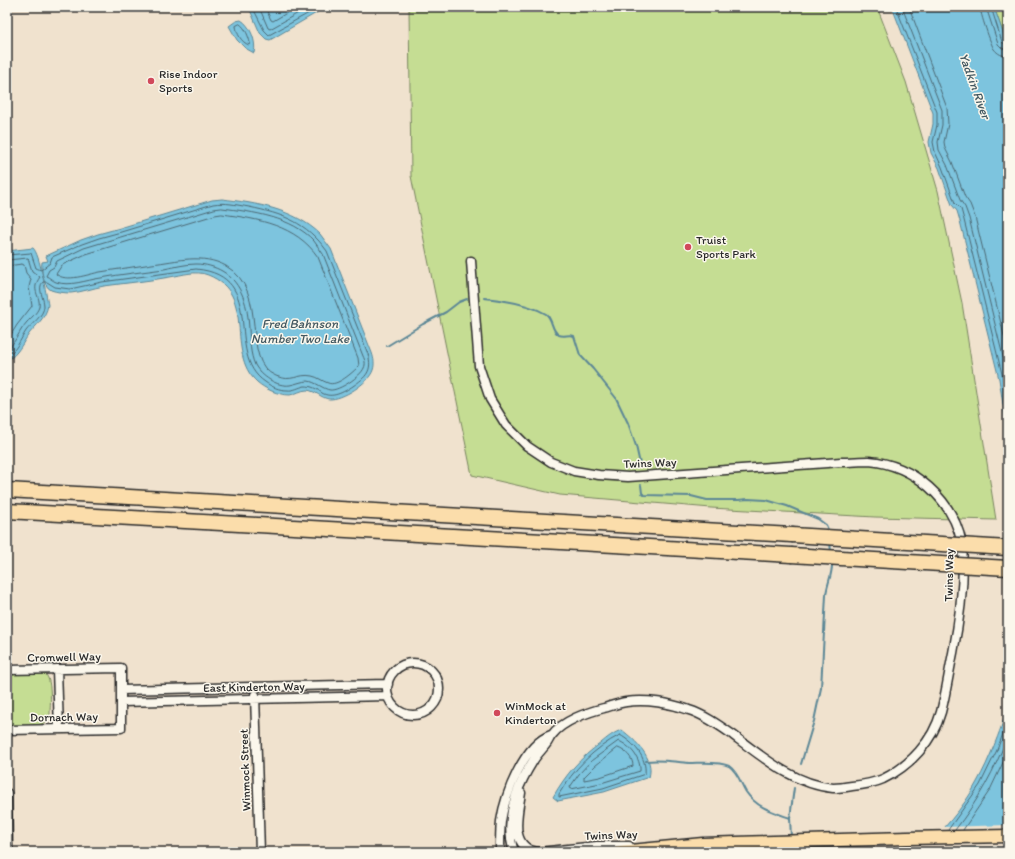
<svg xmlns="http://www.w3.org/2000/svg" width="1015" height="859" font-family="Itim,sans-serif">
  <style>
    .green { fill: #c5dd93; stroke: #78845f }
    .water { fill: #7dc4de; stroke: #5c8796 }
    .pier { fill: #f0e2ce }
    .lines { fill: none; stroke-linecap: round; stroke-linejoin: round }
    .shore { stroke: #4c6873; stroke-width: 1 }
    .stream { stroke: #5c8796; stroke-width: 2 }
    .street-casing { stroke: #2b2b2b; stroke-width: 11 }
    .primary-casing { stroke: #2b2b2b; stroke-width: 15 }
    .highway-casing { stroke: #2b2b2b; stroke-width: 17 }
    .street { stroke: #fbf7ec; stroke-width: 8 }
    .primary { stroke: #fbddab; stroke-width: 12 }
    .highway { stroke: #fbddab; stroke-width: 14 }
    .highway-bridge-casing { stroke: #2b2b2b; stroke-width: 17; stroke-linecap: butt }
    .highway-bridge { stroke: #fbddab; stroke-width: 14 }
    .poi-dot { fill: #d1495b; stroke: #fbf7ec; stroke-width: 1.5 }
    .labels { text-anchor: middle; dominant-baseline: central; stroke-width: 3; stroke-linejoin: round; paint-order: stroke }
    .poi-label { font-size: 12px; fill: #2b2b2b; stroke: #fbf7ec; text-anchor: start }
    .street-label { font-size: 12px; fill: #2b2b2b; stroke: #fbf7ec }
    .water-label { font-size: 13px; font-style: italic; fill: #445961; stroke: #fbf7ec }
  </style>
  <rect width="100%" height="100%" fill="#f0e2ce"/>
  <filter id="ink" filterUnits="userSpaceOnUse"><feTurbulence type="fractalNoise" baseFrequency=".025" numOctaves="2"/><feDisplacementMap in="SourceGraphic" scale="8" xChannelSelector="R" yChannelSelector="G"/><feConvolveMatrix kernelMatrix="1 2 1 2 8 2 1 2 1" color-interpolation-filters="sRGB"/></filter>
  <g filter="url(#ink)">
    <path class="green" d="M409,7h468l29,75 32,109 24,112 34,217 -121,-3 -164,-9 -151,-13 -88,-20 -61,-299z
      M994,7h14v40z
      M7,672c7,0 32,-2 37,1 9,5 6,32 6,41 -2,16 -30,12 -43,12z"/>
    <path class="water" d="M250,7h68v5l-48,28 -4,-1 -6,-6 -10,-23z
      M892,7h102l14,40v389l-9,-57 -39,-158 -3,-10 -5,-6 -13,-37 -8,-15 -2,-11 4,-18v-11z
      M241,20c9,5 16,22 13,33l-9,-5 -8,-8 -8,-14 7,-5z
      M222,199c34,4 72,10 98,35 4,5 7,10 11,15l41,104c2,6 3,11 1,17 -4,13 -31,30 -44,29 -8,-1 -13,-8 -22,-9 -6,0 -11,4 -17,5 -12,0 -25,-6 -33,-13 -33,-30 1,-87 -49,-107 -12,-5 -26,0 -38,2 -22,4 -44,6 -66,9 -11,2 -22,6 -33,7 -6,0 -15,-1 -20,-3 -8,-4 -10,-21 -9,-28l6,-1 -2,-5 35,-16 17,-6 22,-6 92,-28z
      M33,248c7,6 13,46 15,57 -2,13 -12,20 -19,29 -7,10 -11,20 -22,27v-110z
      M1008,708v144h-87c21,-21 42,-43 56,-70 13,-23 22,-49 31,-74z
      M622,730c13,10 33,28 27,47l-45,15 -46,9 -5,-4c13,-23 27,-39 48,-54 6,-5 13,-11 21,-13z"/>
    <path class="pier" d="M1008,825v22l-87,2 22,-22z"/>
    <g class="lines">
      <path class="shore" d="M254,7v3l10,20 5,5 40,-22 5,-3v-3
        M259,7l9,21 2,1 39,-22
        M265,7l6,13 2,1 24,-14
        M896,7l41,105v13l-4,17 2,10 7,15 13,36 6,6 3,11 39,158 5,32
        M902,7l40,103v15l-4,17 1,8 8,15 13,35 5,7 4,11 39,159
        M909,7l38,101 1,16 -4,18 1,6 7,14 13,35 5,7 5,13 33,135
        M980,7c0,6 11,38 14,42 4,5 8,7 14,7
        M986,7l12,37 4,4 6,2
        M991,7l11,35 3,2 3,1
        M240,24c5,3 9,13 10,19l-1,2c-8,-3 -12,-11 -13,-19z
        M222,208c31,4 70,9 92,33 3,4 6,9 9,13l40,102c2,4 3,8 1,12 -3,8 -25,23 -34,22 -7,-1 -14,-8 -22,-9 -6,0 -12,3 -18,4 -13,2 -29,-9 -35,-20 -5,-11 -5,-24 -6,-36 -1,-21 -6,-46 -27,-58 -7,-4 -17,-7 -26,-7 -11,0 -21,3 -32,5 -21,3 -43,5 -63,9 -15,2 -31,9 -45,4 -3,-1 -7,-5 -10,-6l3,-6 5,-3 3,-6 27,-13 130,-39z
        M222,214c36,5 74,11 96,43l40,101 1,8c-6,6 -22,21 -31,17 -6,-2 -10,-6 -16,-7 -14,-3 -20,7 -36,0 -37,-15 -5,-84 -50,-110 -24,-13 -49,-5 -74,-2 -17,3 -35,5 -52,8 -11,2 -34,11 -44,2l6,-9 24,-11 129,-39z
        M7,255l24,-2 5,15 5,2 9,-7 2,-6 30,-13 17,-6 22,-6 92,-28c12,-2 24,1 36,3 34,7 57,15 78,44l41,103c5,17 -2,23 -15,32 -9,6 -21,13 -31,7 -5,-4 -10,-7 -17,-7 -6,1 -11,5 -18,4 -8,0 -15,-3 -22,-8 -42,-28 4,-106 -69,-113l-94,13 -32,7 -15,-2 -8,-5h-4c-6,6 1,16 1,24 0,10 -13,18 -18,25 -6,9 -9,19 -19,25
        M7,260l21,-2 4,13 8,6c-10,14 1,18 -1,30 -2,6 -8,11 -12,15 -8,9 -11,20 -20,28
        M7,266l15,-2 2,1 2,8 5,6 -2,8 3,19 -15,19 -10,16
        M620,735c14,8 27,22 25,39l-42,14 -44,9v-3c14,-24 35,-46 61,-59z
        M619,741c11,5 22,17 21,30l-39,12 -30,6 -1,-2 9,-13 12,-13z
        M618,748c8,3 15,10 15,18l-33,11 -16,3v-3l11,-11z
        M948,830l32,-45 17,-35 11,-30
        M955,830c23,-29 40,-60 53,-95
        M963,830l27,-40 18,-38"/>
      <path class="stream" d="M866,7h1
        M484,298c19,2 45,6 62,16 7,5 5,17 13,21 5,2 10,-1 15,1l6,19 13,14 23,29 12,25 8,23 4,18
        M387,346l36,-22 23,-12 13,-10 8,-3
        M641,485l1,8 2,2 47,1 16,4h31l10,-1 18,1 21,6 31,13 8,6 3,7
        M830,542l1,10
        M646,761c15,-2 29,1 43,2 11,0 30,-2 40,3 9,6 12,18 17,26 11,16 27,20 44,26
        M801,764l13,-43 7,-33 5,-93c1,-11 7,-22 6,-33
        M791,837l-1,-19 4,-30
        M790,852v-7"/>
      <g class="street-casing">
        <path id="street" d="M471,261l8,105 11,33 16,26 21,21 24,16 23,9 25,4 29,2 213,-15c10,0 19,-1 28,-1 45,4 84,38 93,83 1,6 0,12 1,18 0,31 -4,61 -10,91 -4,19 -7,40 -12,59 -8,29 -31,54 -58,67 -9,4 -21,6 -31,7 -6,1 -13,2 -19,2 -37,-3 -71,-31 -100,-53 -13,-9 -28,-20 -44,-25 -19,-7 -43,-11 -63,-8 -7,1 -15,4 -22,6 -16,4 -42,13 -52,27 -2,2 -3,5 -5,8 -4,6 -10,11 -14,18 -17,27 -29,60 -19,91
          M387 689a26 26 0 1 1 52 0a26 26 0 1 1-52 0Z
          M57,669l2,60
          M7,670l114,-2v60l-114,2
          M121,690l267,-6
          M255,695l5,157
          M121,702l267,-6
          M7,793l1,59
          M521,793c-3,20 -13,56 18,59l58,-6h32
          M500,852c0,-10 0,-21 1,-31 4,-26 23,-77 50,-86"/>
      </g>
      <g class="primary-casing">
        <path id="primary" d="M620,852l83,-8 204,-6 101,-2"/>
      </g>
      <g class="highway-casing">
        <path id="highway" d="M7,490l785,45
          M7,511l784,44"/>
      </g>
      <use href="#street" class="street"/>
      <use href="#primary" class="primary"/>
      <use href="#highway" class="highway"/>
      <g class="highway-bridge-casing">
        <path id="highway-bridge" d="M792,535l216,13
          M791,555l217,13"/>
      </g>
      <use href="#highway-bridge" class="highway-bridge"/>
    </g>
  </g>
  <g class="poi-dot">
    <circle cx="151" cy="81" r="4"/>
    <circle cx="688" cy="247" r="4"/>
    <circle cx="497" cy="713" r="4"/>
  </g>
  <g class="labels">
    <g class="poi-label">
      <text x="159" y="74">Rise Indoor<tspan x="159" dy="14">Sports</tspan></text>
      <text x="696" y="240">Truist<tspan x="696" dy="14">Sports Park</tspan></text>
      <text x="505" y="706">WinMock at<tspan x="505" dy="14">Kinderton</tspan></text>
    </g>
    <g class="street-label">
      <text transform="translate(650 463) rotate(-2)">Twins Way</text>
      <text transform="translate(949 575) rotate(-89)">Twins Way</text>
      <text transform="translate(64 657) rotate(-1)">Cromwell Way</text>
      <text transform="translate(254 687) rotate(-1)">East Kinderton Way</text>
      <text transform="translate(64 717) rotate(-1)">Dornach Way</text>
      <text transform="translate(245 770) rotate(-92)">Winmock Street</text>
      <text transform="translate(611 835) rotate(-2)">Twins Way</text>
    </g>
    <g class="water-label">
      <text transform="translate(975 86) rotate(70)">Yadkin River</text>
      <text x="300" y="323">Fred Bahnson<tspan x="300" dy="15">Number Two Lake</tspan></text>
    </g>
  </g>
  <rect width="1015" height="859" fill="none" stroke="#fbf7ec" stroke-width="24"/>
  <rect x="12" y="12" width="991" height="835" fill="none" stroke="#2b2b2b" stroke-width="1.5" filter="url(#ink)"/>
</svg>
